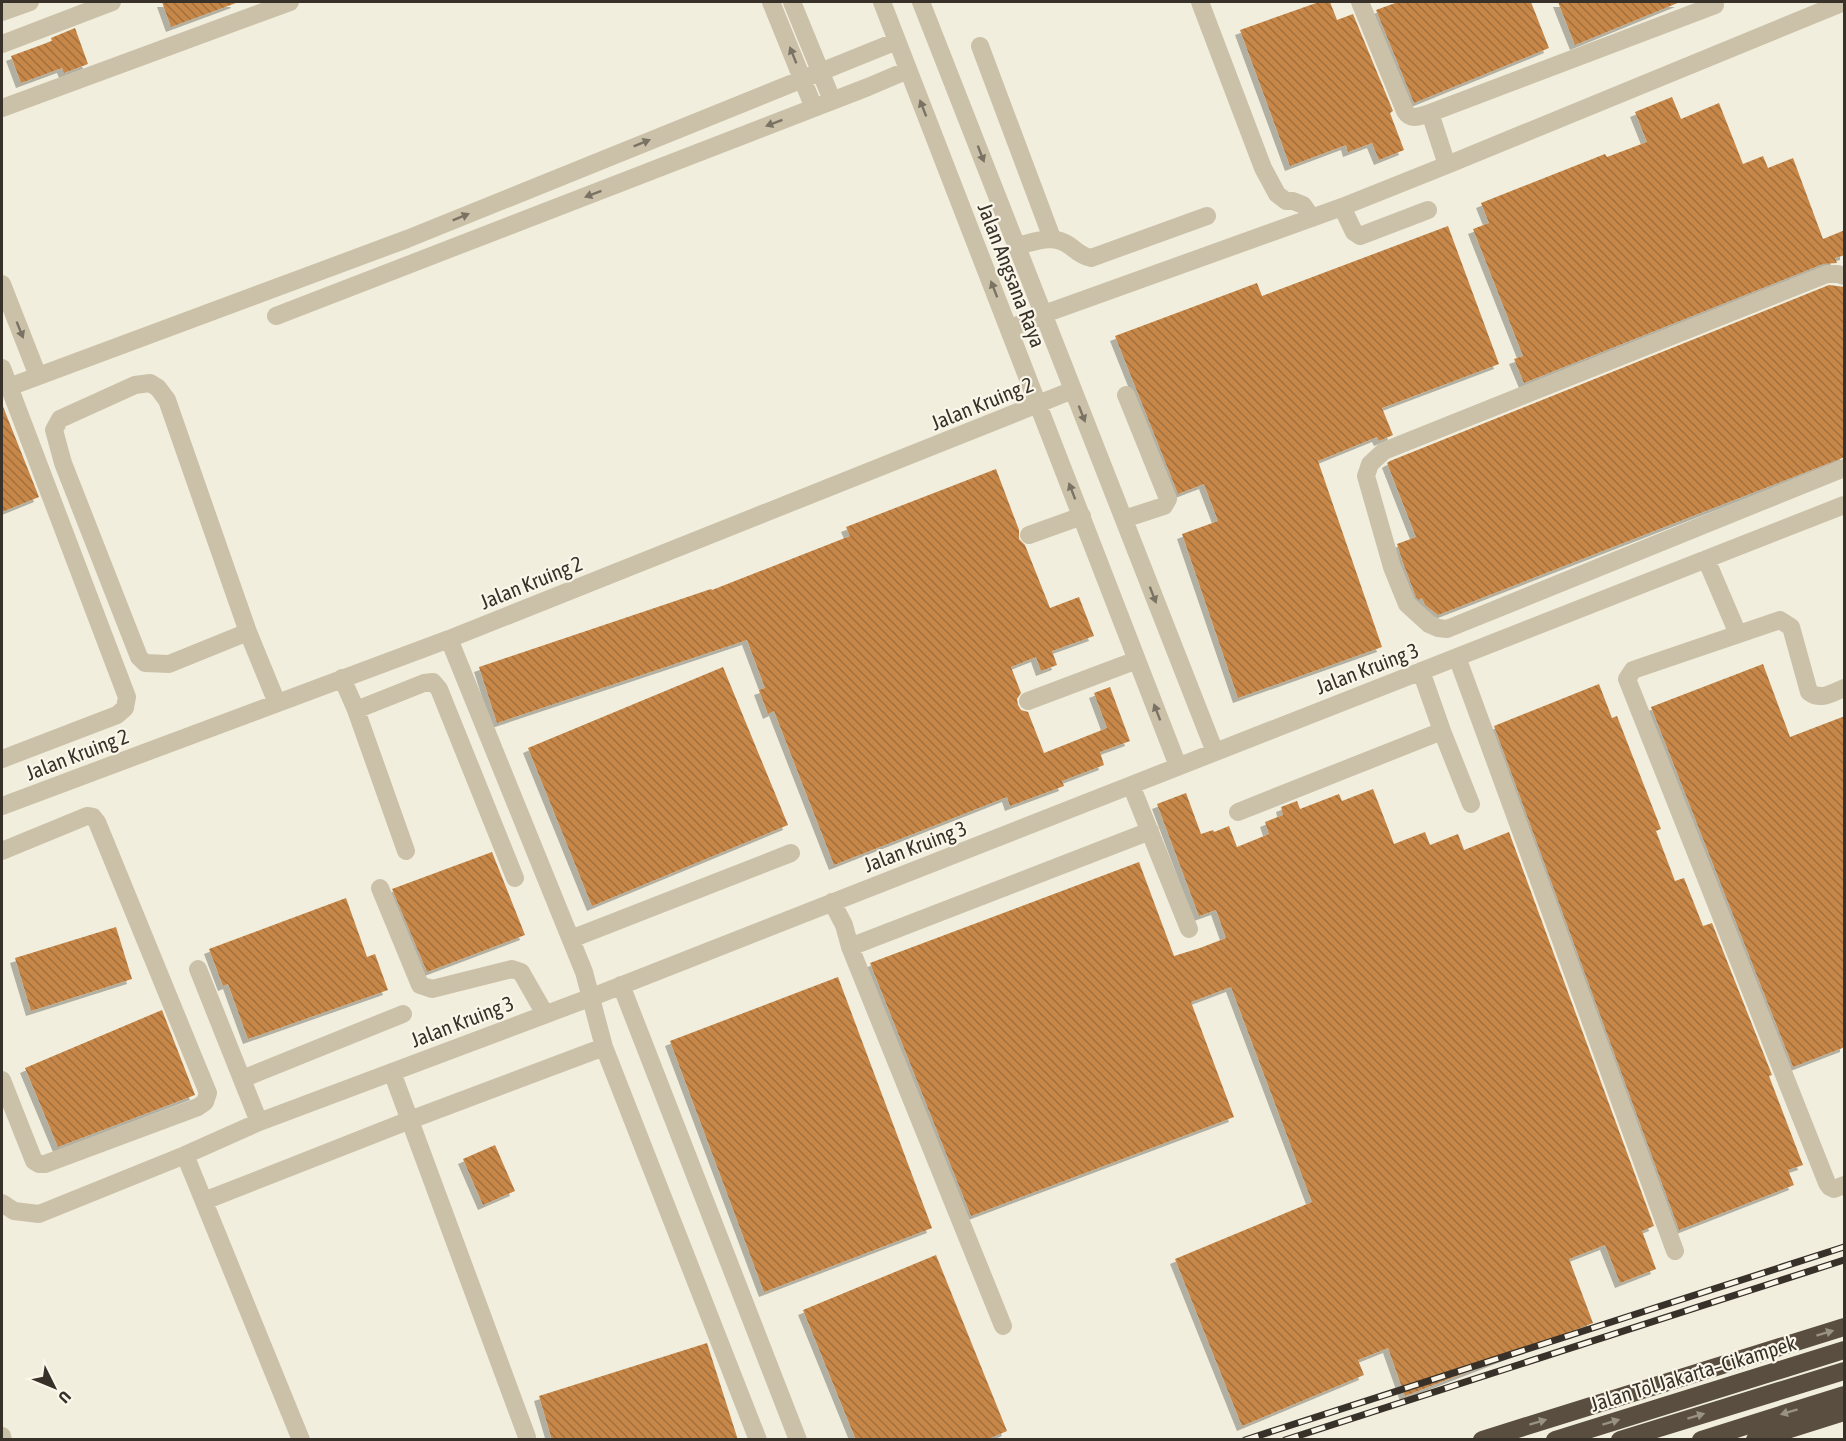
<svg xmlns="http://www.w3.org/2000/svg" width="1846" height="1441" font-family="'Asap Condensed',sans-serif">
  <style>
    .building { fill: url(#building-back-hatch); filter: url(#shadow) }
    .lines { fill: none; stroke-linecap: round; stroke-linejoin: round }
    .minor { stroke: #cbc1a9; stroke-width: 18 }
    .highway { stroke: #594e40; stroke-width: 18 }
    .rail-casing { stroke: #383129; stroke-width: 7 }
    .rail { stroke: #faf7ea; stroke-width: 4.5; stroke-dasharray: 14; stroke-linecap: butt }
    .oneway { fill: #7a7263 }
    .oneway2 { fill: #999284 }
    .labels { text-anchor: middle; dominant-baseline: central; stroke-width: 4.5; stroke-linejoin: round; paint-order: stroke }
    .street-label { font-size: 21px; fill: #383129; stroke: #faf7ea }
  </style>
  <defs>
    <pattern id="building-back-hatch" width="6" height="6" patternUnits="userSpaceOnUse" patternTransform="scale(1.5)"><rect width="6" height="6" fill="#c68748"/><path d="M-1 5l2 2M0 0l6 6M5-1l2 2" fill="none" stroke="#a26f3c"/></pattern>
    <filter id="shadow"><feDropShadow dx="-5" dy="5" stdDeviation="0" flood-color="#0004"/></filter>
  </defs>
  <rect width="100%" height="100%" fill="#f2eedd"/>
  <path class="building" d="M162,2h73l1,1 -65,24z
    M1319,2h11l7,18 16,-6 40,97 -3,2 14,37 -25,10 -7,-17 -24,9 -2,-7 -56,21 -50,-136z
    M1398,2h133l18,46 -135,55 -38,-93z
    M1558,2h122l-105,43z
    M75,28l13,36 -24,9 -2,-5 -41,15 -10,-27 41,-15 -1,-3z
    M1672,97l9,22 38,-16 24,61 20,-8 5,12 25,-10 30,81 22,-9v25l-10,3 2,5 -14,1 -299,119 -10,-24 9,-3 -50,-127 16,-6 -8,-20 124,-49 2,3 40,-15 -12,-30z
    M1448,226l51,138 -117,44 11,27 -14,6 -2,-4 -59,24 64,186 -144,51 -56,-164 36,-13 -14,-37 -26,10 -63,-158 142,-53 5,13z
    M1829,285l16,2v170l-407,158 -13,-10 -3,-7 -3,2 -3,-3 -13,-34 -6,-19 19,-7 -29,-74 3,-2z
    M2,404l37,93 -37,15z
    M996,469l23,61v9l6,6 25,63 29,-11 15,39 -42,15 5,14 -16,6 -5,-14 -25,10 10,26 -4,6 1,6 3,5 7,2 16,41 63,-25 -13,-35 16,-6 20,54 -30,11 4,13 -42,16 2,5 -54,20 -3,-9 -173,68 -60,-154 -6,3 -9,-24 6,-2 -18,-48 -250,83 -18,-56 232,-78 1,1 138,-54 -4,-9z
    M1763,664l27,73 55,-21v331l-52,20 -142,-360z
    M723,667l65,158 -196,81 -64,-158z
    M1599,684l13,34 5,-2 44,113 -5,2 19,50 9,-3 19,48 9,-3 60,152 -3,1 34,89 -15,5 6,15 -115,45 -185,-504z
    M1373,789l21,55 31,-12 5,13 28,-11 6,16 45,-18 145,394 -12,5 14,38 -36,14 -15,-38 -36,14 24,64 -188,73 -17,-48 -30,12 6,15 -122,51 -67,-167 137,-57 -81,-215 -40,15 43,115 -263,99 -101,-253 269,-101 35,94 26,-8 26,-10 -10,-28 -17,6 -42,-112 29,-11 15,41 12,-4 1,2 15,-6 8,21 32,-13 -4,-12 18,-7 -2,-8 16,-6 3,8 39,-15 3,7z
    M492,852l33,83 -98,37 -35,-83z
    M346,898l21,59 8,-3 13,36 -140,49 -20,-55 -5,2 -14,-37z
    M116,927l16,52 -101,32 -16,-53z
    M838,977l94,251 -168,64 -94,-251z
    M162,1010l33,85 -137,52 -33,-79z
    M495,1145l20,46 -32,14 -20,-46z
    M936,1255l71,176 -21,9h-130l-53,-130z
    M707,1343l31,97h-186l-13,-44z"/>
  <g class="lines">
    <path class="minor" d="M771,2l43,106
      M792,2l40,98
      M882,2l296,764
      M921,2l294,750
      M1200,2l63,166 14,26 9,7h7l10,4 9,13
      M1360,2l45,109c6,10 15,5 25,2l17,52
      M2,12l28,-10
      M2,44l110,-42
      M980,46l72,192
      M2,108l288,-106
      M1430,113l285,-108
      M1342,207l12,25 6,4 68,-26
      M1017,246c18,-4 36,-13 53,0 7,5 11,10 21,12l116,-42
      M1844,276l-6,-2h-11l-443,177 -14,13 -4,12 26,91 15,37 22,20 9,4 9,1 397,-161
      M2,284l36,92
      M276,316l592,-229 40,-17
      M1009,329l35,-15 298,-107 105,-42 397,-163
      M2,368l125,329 -2,11 -8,7 -115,44
      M9,387l398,-148 490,-198
      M1124,519l40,-13 4,-7 -42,-104
      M1029,535l53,-19
      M1706,559l32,75
      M248,632l-79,32 -24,-1 -6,-6 -76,-194 -9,-33 6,-11 75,-34 15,-2 8,5 9,12 81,232 29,71
      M449,639l135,333 20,75 154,393
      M1457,657l218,594
      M1421,671l21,60 29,73
      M342,678l14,32 50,141
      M1844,688c-12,5 -23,13 -35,4l-18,-65 -11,-7 -147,50 -6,9 200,504 3,4 4,2 10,-4
      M1028,701l109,-41
      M356,710l68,-27 9,-1 6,7 76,189
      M1131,785l58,144
      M2,806l447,-167 624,-249
      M1238,812l204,-81
      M2,851l85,-35 6,1 4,5 111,271 -3,9 -7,5 -153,57h-6l-5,-3 -32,-81
      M380,888l40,97 12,4 80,-20 9,3 24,42
      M832,902l12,23 6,22 153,379
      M571,939l220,-86
      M850,947l300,-116
      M198,969l61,153
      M621,985l177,455
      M392,1072l135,365
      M242,1079l161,-65
      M185,1155l116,285
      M204,1201l206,-81 194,-73
      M2,1203l12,8 25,3 146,-59 74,-33 333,-125 1252,-492
      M2,1436l1,4"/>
    <path class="highway" d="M1482,1440l362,-113
      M1555,1440l289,-90
      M1620,1440l224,-69
      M1701,1440l143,-45
      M1755,1440l89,-28"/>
    <g class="rail-casing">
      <path id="rail" d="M1245,1440l599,-193
        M1285,1440l559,-180"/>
    </g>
    <use href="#rail" class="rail"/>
  </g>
  <defs><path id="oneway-solid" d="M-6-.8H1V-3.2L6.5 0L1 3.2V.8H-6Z" transform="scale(1.5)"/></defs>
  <g class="oneway">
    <use href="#oneway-solid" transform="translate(793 55) rotate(-112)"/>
    <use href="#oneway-solid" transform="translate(923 108) rotate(-111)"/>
    <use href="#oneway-solid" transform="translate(774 123) rotate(159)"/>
    <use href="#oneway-solid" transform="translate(642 143) rotate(-22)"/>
    <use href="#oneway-solid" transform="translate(981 154) rotate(69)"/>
    <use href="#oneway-solid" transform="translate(593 194) rotate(159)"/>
    <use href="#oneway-solid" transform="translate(461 217) rotate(-22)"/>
    <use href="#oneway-solid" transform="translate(994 289) rotate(-111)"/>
    <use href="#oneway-solid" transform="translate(20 330) rotate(68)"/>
    <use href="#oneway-solid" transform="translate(1082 414) rotate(69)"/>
    <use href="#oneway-solid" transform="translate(1072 491) rotate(-111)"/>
    <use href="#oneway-solid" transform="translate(1153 595) rotate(69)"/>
    <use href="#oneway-solid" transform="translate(1157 712) rotate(-111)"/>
  </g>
  <g class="oneway2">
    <use href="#oneway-solid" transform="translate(1825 1333) rotate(-17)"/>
    <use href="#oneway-solid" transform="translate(1789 1412) rotate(163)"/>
    <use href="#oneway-solid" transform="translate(1696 1416) rotate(-17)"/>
    <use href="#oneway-solid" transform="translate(1538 1422) rotate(-17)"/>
    <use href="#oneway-solid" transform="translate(1611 1422) rotate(-17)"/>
  </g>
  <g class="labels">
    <g class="street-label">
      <text transform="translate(1012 275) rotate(69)">Jalan Angsana Raya</text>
      <text transform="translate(982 403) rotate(-22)">Jalan Kruing 2</text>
      <text transform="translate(531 582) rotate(-22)">Jalan Kruing 2</text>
      <text transform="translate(1367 668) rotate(-21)">Jalan Kruing 3</text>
      <text transform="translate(77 754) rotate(-21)">Jalan Kruing 2</text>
      <text transform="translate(915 846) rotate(-21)">Jalan Kruing 3</text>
      <text transform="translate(462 1021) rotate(-21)">Jalan Kruing 3</text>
      <text transform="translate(1693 1373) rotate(-17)">Jalan Tol Jakarta–Cikampek</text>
    </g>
  </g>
  <rect width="1846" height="1441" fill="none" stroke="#383129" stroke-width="6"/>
  <g transform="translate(54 1387) rotate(133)" stroke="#faf7ea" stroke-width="4.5" paint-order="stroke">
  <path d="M0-4.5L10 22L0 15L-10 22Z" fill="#383129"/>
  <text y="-9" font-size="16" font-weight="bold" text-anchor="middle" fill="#383129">U</text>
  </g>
</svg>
